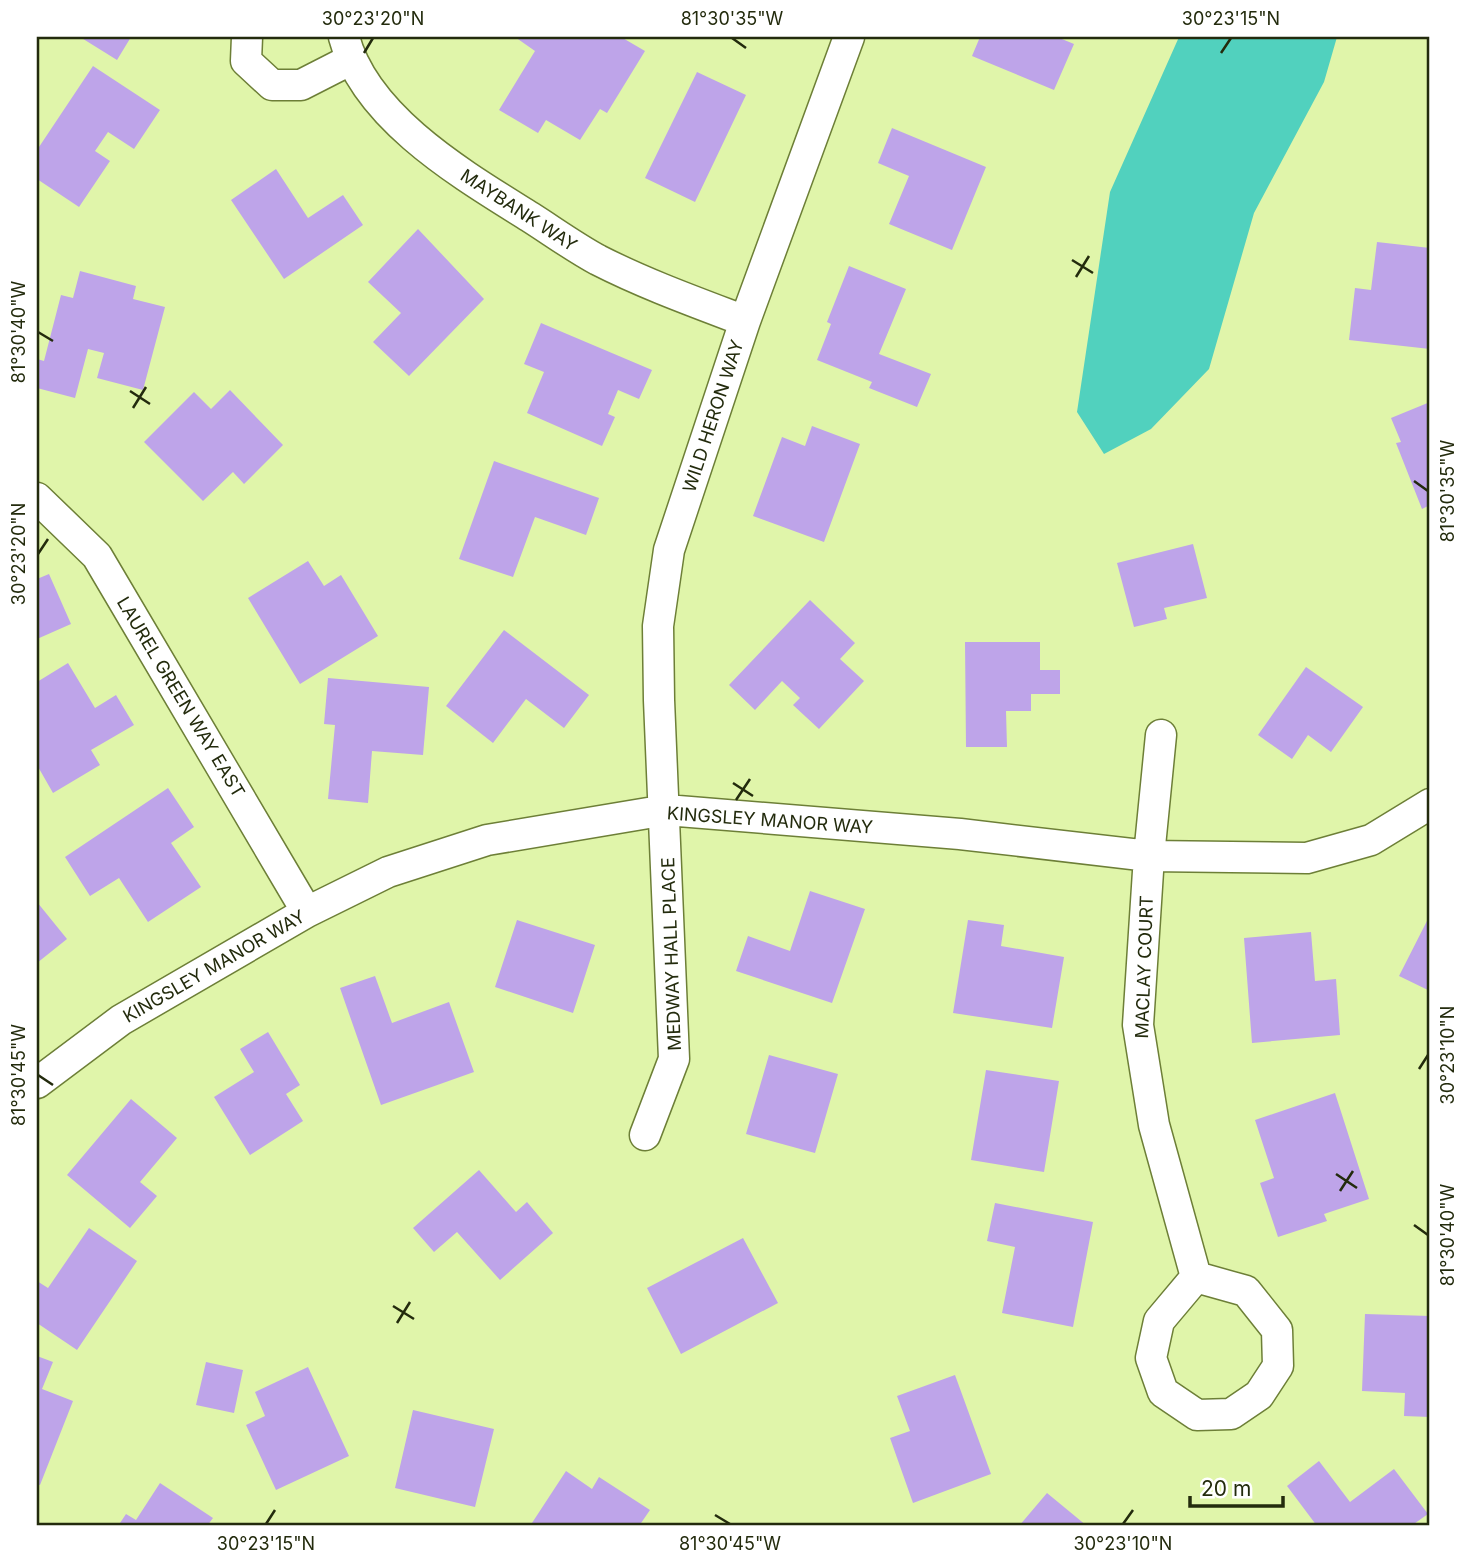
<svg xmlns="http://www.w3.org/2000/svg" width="1467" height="1563" font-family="Inter,sans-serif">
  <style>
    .water { fill: #51d1be }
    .building { fill: #bea4e9 }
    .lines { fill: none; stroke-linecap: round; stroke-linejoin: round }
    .street-casing { stroke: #6d7f37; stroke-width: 33 }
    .street { stroke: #fff; stroke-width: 30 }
    .ticks { fill: none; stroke: #232b0d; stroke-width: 2.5 }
    .labels { text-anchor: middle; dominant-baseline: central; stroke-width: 5; stroke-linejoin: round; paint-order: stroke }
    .street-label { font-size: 18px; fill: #232b0d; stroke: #fff }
    .neatline { fill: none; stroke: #232b0d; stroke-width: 2.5 }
    .ticks-label { font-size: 18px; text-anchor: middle; fill: #232b0d }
  </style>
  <rect width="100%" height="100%" fill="#e0f5aa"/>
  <path class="water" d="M1179,37h158l-13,45 -70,131 -45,156 -58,60 -47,25 -27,-42 33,-220z"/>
  <path class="building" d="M80,37h51l-14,23z
    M515,37h106l24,14 -38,62 -7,-4 -20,31 -34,-20 -8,13 -39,-23 36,-59z
    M980,37h77l17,7 -20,46 -82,-34z
    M93,66l67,44 -26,39 -26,-17 -13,19 15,10 -31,46 -42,-28v-29z
    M697,72l49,23 -51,107 -50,-24z
    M892,128l94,39 -34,83 -63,-26 20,-48 -31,-13z
    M276,169l32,49 35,-23 20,30 -79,54 -53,-79z
    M418,229l66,70 -75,77 -36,-34 28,-29 -33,-31z
    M1377,242l53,6v101l-81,-9 6,-52 16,2z
    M849,266l57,23 -27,65 52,20 -14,33 -48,-19 3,-6 -55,-22 14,-36 -4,-2z
    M80,271l56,15 -3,13 32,8 -22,83 -46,-12 7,-25 -16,-4 -13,49 -38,-10v-29l7,2 17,-66 12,3z
    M541,323l111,47 -13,29 -21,-9 -10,24 7,3 -13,29 -75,-33 17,-41 -20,-8z
    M230,390l53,55 -39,39 -11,-12 -30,29 -59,-59 50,-50 17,17z
    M1430,402v103l-8,4 -26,-66 5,-1 -10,-24z
    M812,426l48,18 -36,98 -71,-26 29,-79 23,9z
    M494,461l105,37 -13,37 -51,-18 -22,60 -54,-18z
    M1193,544l14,54 -43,10 3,11 -33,8 -17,-64z
    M308,561l16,25 17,-11 37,61 -78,48 -52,-86z
    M49,574l22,50 -34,15v-60z
    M810,600l45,43 -15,16 24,22 -45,48 -26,-24 7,-7 -18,-17 -27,29 -26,-25z
    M504,630l85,65 -25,33 -38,-29 -33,44 -47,-37z
    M965,642h75v28h20v24h-29v17h-25l1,36h-41z
    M68,663l27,45 21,-13 18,30 -43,25 9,15 -47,28 -16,-28v-83z
    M1306,667l57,40 -32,45 -23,-17 -16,24 -34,-24z
    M328,678l101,9 -6,68 -51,-4 -4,52 -40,-4 7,-74 -11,-1z
    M168,788l26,39 -23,16 30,44 -53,35 -29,-44 -29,18 -25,-39z
    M810,891l55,18 -33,94 -96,-32 12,-35 42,15z
    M37,902l30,37 -30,24z
    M1430,915v76l-31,-15z
    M517,920l78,25 -22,68 -78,-26z
    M968,920l36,5 -3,21 63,11 -12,71 -99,-15z
    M1311,932l4,49 21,-2 4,56 -88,8 -8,-105z
    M375,976l17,47 57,-21 25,70 -93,33 -41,-117z
    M268,1032l32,53 -14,9 17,27 -53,34 -36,-58 40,-25 -14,-23z
    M769,1055l69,19 -23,79 -69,-19z
    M986,1070l73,11 -15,91 -73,-12z
    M1335,1093l34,106 -45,15 3,7 -49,16 -18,-54 14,-5 -19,-58z
    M131,1099l46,39 -37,44 17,14 -27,32 -63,-53z
    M479,1170l37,42 11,-10 26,31 -53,47 -43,-48 -23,20 -21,-24z
    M995,1203l98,19 -20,105 -71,-14 13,-66 -28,-6z
    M89,1228l48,33 -60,89 -40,-27v-42l11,7z
    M743,1238l35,65 -97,51 -34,-66z
    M1365,1314l65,2v101l-26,-1 1,-23 -43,-2z
    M37,1356l16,6 -11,27 31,12 -33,84 -3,-1z
    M206,1362l37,8 -9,43 -38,-8z
    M308,1367l41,89 -73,34 -30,-65 19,-9 -10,-24z
    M955,1375l36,99 -78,29 -23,-65 20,-7 -13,-35z
    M413,1410l81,19 -19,78 -80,-19z
    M1319,1461l31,41 44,-33 34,45 -17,12h-94l-30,-40z
    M566,1471l26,18 7,-12 51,33 -11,16h-109z
    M160,1483l53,35 -6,8h-89l8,-12 10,6z
    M1047,1493l40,33h-68z"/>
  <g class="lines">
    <g class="street-casing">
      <path id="street" d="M247,37l-1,24 26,24h29l49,-25
        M344,37c21,81 119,138 186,180 22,14 44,30 68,43 47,24 97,42 147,61
        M37,498l60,58 210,356
        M1161,735l-12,121 -11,169 16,100 42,152 50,14 31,39 1,36 -19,29 -28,19 -34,1 -34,-23 -12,-34 8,-37 37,-44
        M37,1083l84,-63 186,-108 81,-40 99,-32 179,-30 294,24 189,22 158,2 64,-18 59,-36
        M645,1135l29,-76 -15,-359 -1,-74 11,-76 76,-229 104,-284"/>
    </g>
    <use href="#street" class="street"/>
  </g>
  <path class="ticks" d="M732,38l14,10M364,53l9,-15M1221,53l10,-15M1072,260l21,13M1076,277l13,-21M38,332l15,9M130,391l20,13M133,408l13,-21M1414,481l14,10M38,554l10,-15M733,783l20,13M736,800l14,-21M1419,1069l9,-14M38,1075l15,10M1336,1174l21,14M1340,1191l13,-20M1414,1225l14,10M393,1306l21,13M397,1323l13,-21M715,1515l15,9M266,1524l9,-14M1123,1524l10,-14"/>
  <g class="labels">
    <g class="street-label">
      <text transform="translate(519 210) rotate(33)">MAYBANK WAY</text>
      <text transform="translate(713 416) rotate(-72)">WILD HERON WAY</text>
      <text transform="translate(181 697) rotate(59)">LAUREL GREEN WAY EAST</text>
      <text transform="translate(770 820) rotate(4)">KINGSLEY MANOR WAY</text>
      <text transform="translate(671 954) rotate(-92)">MEDWAY HALL PLACE</text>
      <text transform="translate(214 966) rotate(-30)">KINGSLEY MANOR WAY</text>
      <text transform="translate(1144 967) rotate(-88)">MACLAY COURT</text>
    </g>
  </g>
  <rect width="1467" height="1563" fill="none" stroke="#ffffff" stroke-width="77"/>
  <path d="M1190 1496v10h93v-10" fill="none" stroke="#232b0d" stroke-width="3.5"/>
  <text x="1201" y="1496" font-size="21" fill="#232b0d" stroke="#ffffff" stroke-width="5" paint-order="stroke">20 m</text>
  <rect x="38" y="38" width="1390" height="1486" class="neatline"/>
  <g class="ticks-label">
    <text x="373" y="25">30°23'20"N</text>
    <text x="732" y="25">81°30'35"W</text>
    <text x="1231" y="25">30°23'15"N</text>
    <text transform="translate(19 332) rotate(-90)" y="6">81°30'40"W</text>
    <text transform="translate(1448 491) rotate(-90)" y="6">81°30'35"W</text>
    <text transform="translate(19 554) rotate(-90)" y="6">30°23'20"N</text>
    <text transform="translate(1448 1055) rotate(-90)" y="6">30°23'10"N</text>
    <text transform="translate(19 1075) rotate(-90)" y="6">81°30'45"W</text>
    <text transform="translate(1448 1235) rotate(-90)" y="6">81°30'40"W</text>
    <text x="266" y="1550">30°23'15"N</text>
    <text x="730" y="1550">81°30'45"W</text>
    <text x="1123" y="1550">30°23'10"N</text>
  </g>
</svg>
